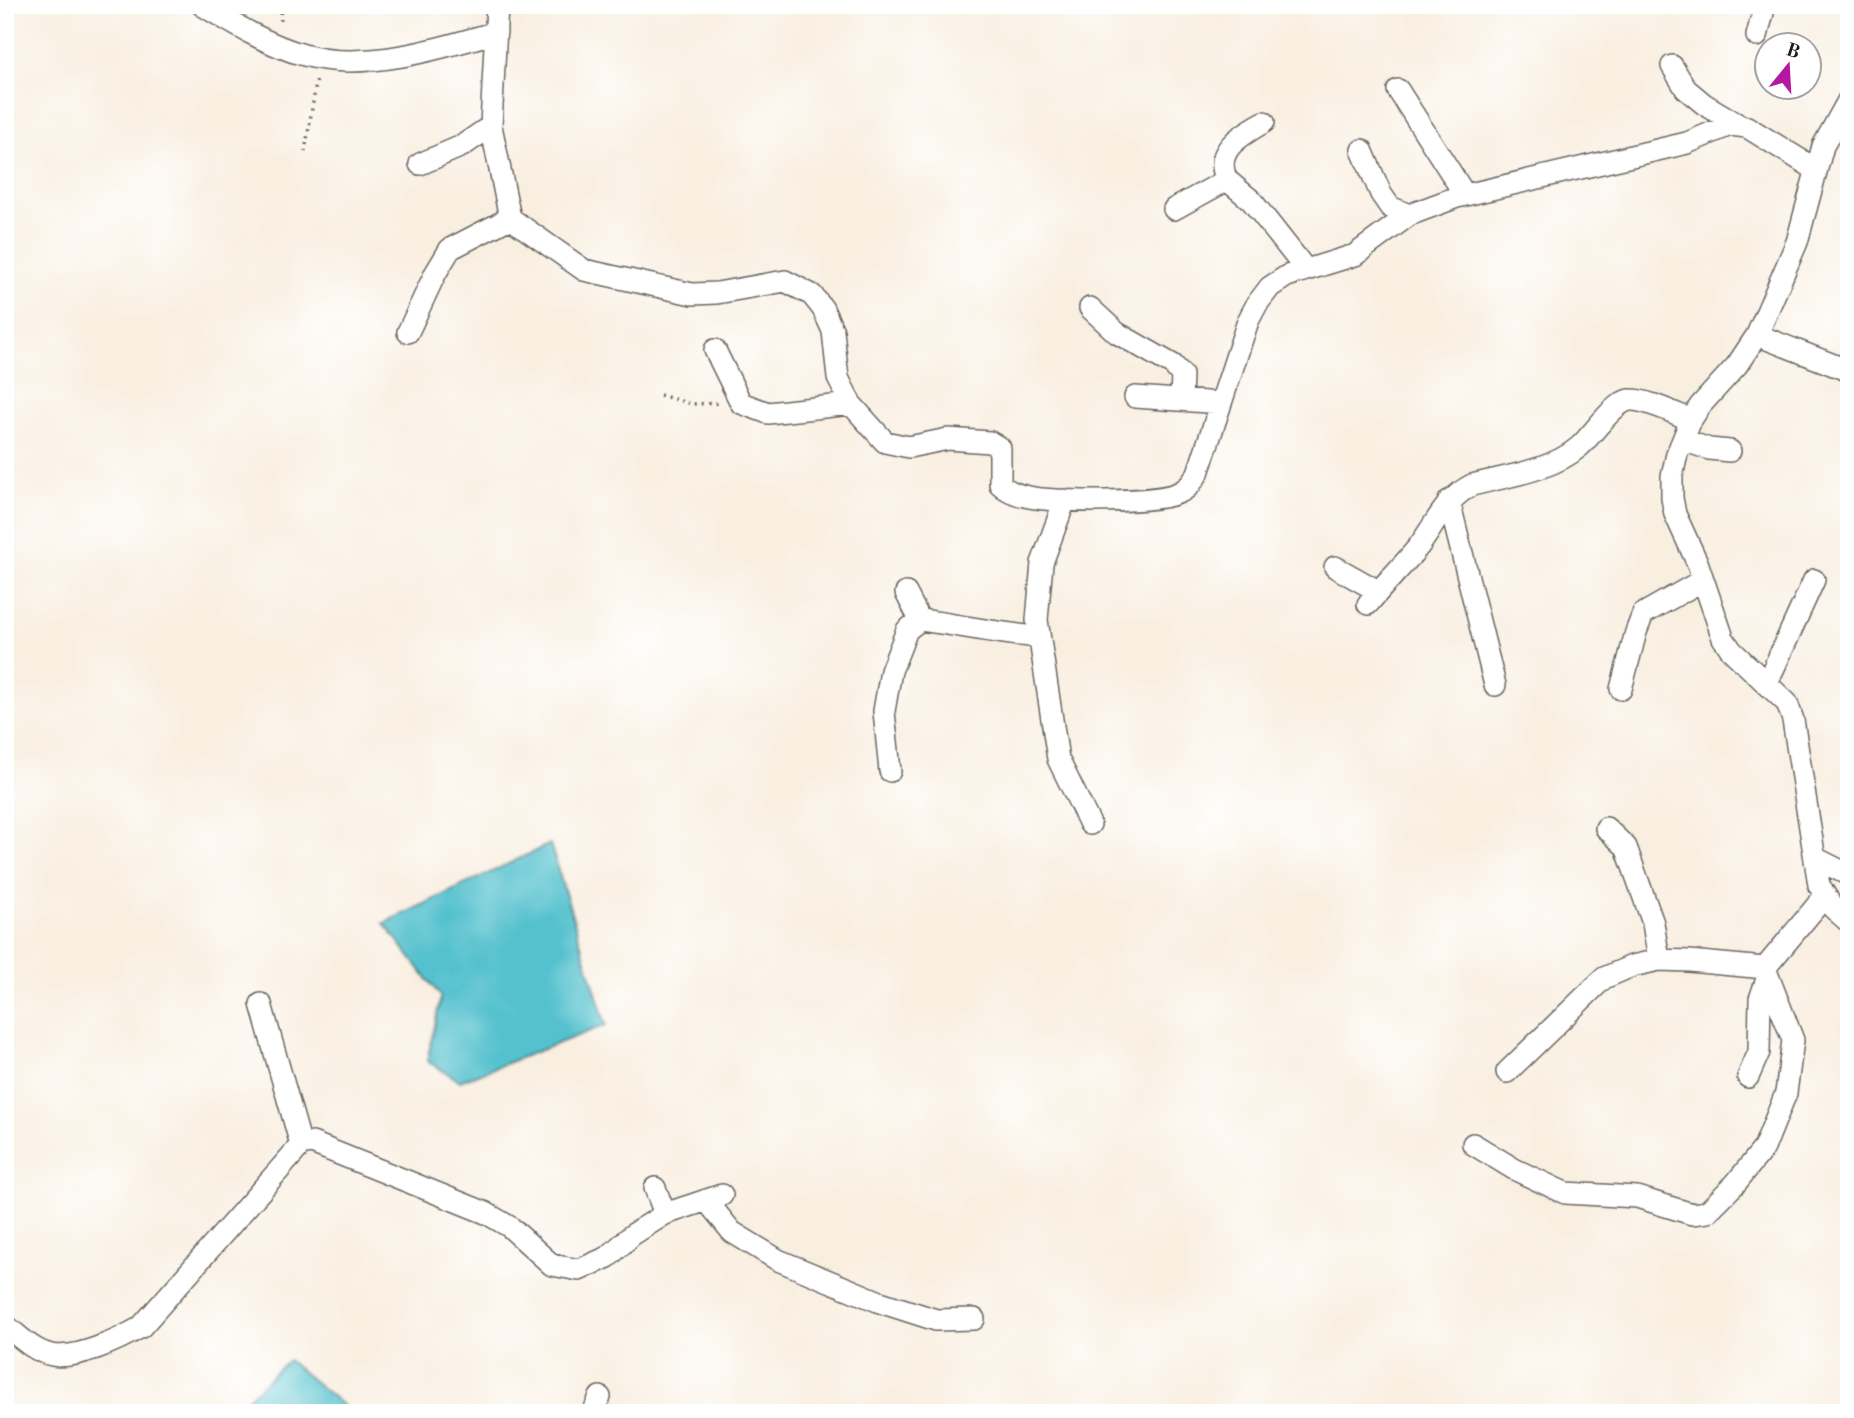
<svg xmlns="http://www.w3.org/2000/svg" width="1854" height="1418" font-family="'Old Standard TT',serif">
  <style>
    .water { fill: #55c1ce; stroke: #386e75; stroke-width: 2 }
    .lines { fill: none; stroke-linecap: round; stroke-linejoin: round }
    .minor-casing { stroke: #696661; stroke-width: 24 }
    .path { stroke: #696661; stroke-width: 3.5; stroke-dasharray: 2 5; stroke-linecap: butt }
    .minor { stroke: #fff; stroke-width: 21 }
  </style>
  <rect width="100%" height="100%" fill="#fff"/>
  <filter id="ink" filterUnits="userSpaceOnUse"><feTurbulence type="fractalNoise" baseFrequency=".0143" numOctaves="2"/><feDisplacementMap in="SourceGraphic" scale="14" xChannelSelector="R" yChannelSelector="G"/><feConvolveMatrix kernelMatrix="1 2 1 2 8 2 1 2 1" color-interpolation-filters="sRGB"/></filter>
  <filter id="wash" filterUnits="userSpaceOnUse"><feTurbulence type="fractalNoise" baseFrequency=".00686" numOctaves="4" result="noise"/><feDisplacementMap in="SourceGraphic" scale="28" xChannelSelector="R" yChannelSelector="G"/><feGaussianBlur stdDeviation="1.57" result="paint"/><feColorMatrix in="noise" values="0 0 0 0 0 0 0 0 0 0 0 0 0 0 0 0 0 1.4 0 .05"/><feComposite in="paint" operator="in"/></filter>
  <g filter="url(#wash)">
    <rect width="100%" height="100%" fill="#f9efe1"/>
    <path class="water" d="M550,844l56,181 -146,56 -33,-20 14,-64 -57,-74z
      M288,1360l64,53h-120z"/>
  </g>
  <g filter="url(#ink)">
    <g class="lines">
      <g class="minor-casing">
        <path id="minor" d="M202,5c33,20 66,40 102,50 59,17 135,-6 192,-23
          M497,5l-6,121 19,92 74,52 108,24 25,-1 68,-12 27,14 11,14 10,22 5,47 13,26 34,38 24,5 39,-8 42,3 10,6v36c8,8 18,11 29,13 26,5 130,7 151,-5 9,-4 13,-11 18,-19l50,-152 9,-17 13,-17 17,-11 68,-21 54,-40 48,-18 230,-54 43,-18 17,2 68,42
          M1757,36l8,-31
          M1672,66l14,23 18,15 35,21
          M1398,90l67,105
          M1849,99l-26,47 -26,96 -40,93 -20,30 -37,41 -9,14 -14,34 -5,22v22l3,16 22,48 26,76 9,13 55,52 6,17 26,165 14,23 16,14
          M1362,150l19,44 9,13 19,8
          M420,164l42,-18 29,-20
          M1227,180c-15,-30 15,-45 37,-58
          M1174,209l53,-29 24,20 55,70
          M1090,308l27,25 56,32 9,10 -1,25
          M408,332l27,-58 15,-25 60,-31
          M1757,335l92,36
          M715,350l26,53 27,10 83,-9
          M1135,397l86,6
          M1683,440l26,9 21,2
          M1065,500l-23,63 -5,57 21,139 32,65
          M1449,501l46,184
          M1335,567l43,24
          M906,593l14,27
          M1368,604c16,-20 35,-38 51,-58 17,-23 27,-48 53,-61 34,-9 79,-14 107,-38 13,-11 34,-45 51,-47 16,-1 46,14 61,20
          M1767,683l47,-103
          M1621,689l15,-57 7,-18 60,-34
          M890,771l-6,-60 7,-40 16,-41 13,-10c40,5 79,14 119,17
          M1606,828l20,19 27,76 6,37
          M1815,858l34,17
          M261,1004l40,141
          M1507,1072l97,-94 28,-12 27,-6 30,1 76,7 59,-71
          M1748,1077l11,-25 1,-53 8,-23
          M1473,1144l41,25 51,24 72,4 55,17 15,-2 28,-28 29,-36 22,-55 7,-53 -28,-72
          M655,1188l10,26
          M706,1200l26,32 46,28 102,42 56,18 38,-1
          M5,1325c14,11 29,27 47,30 24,5 69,-16 89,-28l160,-182 11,-2 174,70 24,14 42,38 27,5 29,-13 24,-22 33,-21 57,-19
          M593,1413l7,-16"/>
      </g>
      <path class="path" d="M280,5l1,21
        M305,152l12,-75
        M660,395l31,9 30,-1"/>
      <use href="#minor" class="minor"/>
    </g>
  </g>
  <rect width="1854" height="1418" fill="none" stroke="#fff" stroke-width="28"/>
  <g transform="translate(1788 66) rotate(18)"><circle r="33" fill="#ffffff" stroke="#a4a4a4" stroke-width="2"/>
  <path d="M0-5L12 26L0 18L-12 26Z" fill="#b5179e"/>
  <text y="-10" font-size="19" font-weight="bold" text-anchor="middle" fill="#1c1c1c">B</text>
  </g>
</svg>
